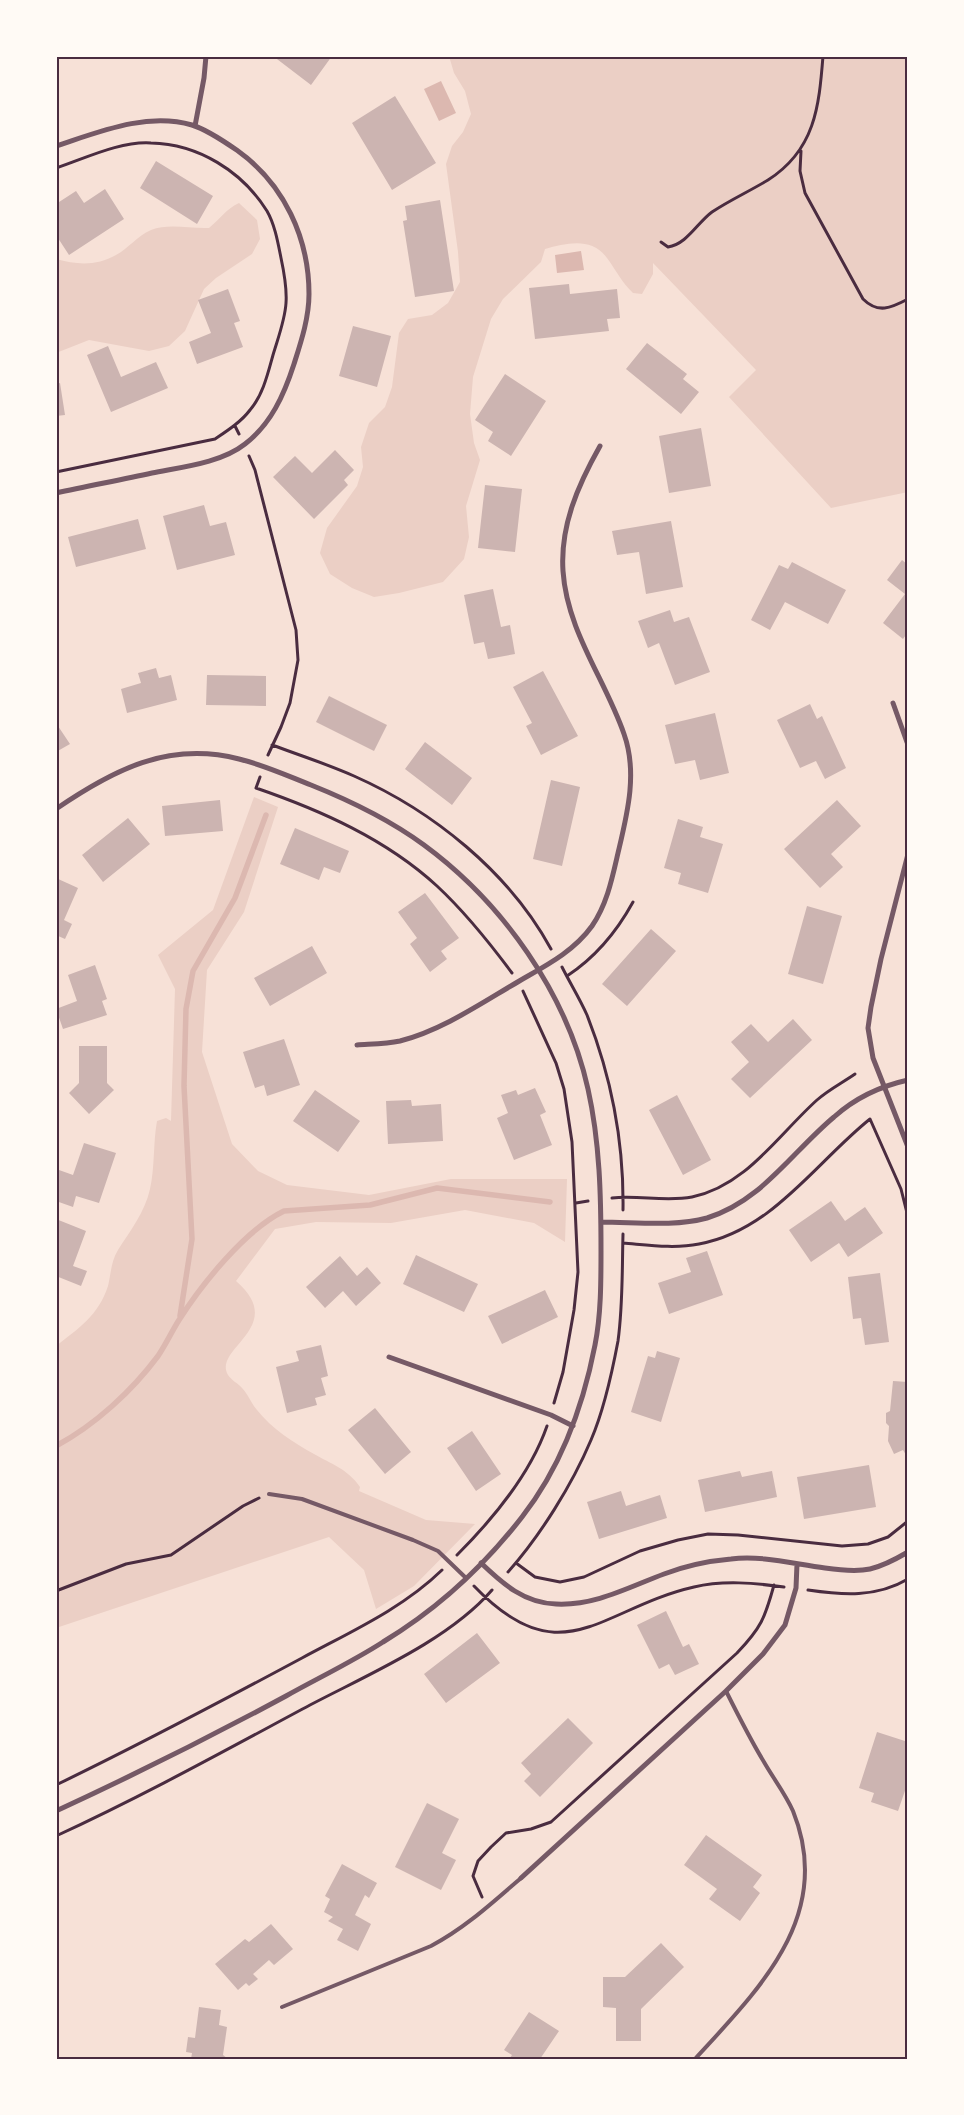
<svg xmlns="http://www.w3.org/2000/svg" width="964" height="2115" font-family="Jost,sans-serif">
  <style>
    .green { fill: #ebcfc5 }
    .water { fill: #dcb8b0 }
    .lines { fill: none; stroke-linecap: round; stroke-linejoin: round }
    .stream { stroke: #dcb8b0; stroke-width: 5.5 }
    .building { fill: #ccb4b1 }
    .path { stroke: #4a2c40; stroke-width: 3 }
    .service { stroke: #755966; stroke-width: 4 }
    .minor { stroke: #755966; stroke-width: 5 }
    .neatline { fill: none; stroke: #4a2c40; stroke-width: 2 }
  </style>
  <rect width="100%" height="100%" fill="#f7e1d7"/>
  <path class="green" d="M449,56h459v436l-77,16 -102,-111 27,-27 -103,-107v11l-11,20 -9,-1c-11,-10 -17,-23 -26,-35 -15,-21 -40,-15 -62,-9l-4,13 -38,37 -12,20 -18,58 -3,37 4,29 6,17 -14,46 3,31 -5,22 -21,23 -44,11 -25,4 -22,-9 -22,-14 -10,-21 7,-25 30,-42 6,-19 -2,-20 8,-24 16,-16 7,-20 7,-54 9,-14 24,-4 16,-12 12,-21 -2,-30 -12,-88 6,-18 11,-14 8,-18 -6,-23 -11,-18z
    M239,203l18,17 3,19 -8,15 -36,24 -12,11 -19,42 -16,15 -20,5 -60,-11 -33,13v-94c21,6 41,7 60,-4 13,-7 21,-19 35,-25 18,-7 39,-1 58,-2 10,-8 18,-20 30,-25z
    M254,797l24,10 -34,105 -37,58 -5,82 30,92 26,27 29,14 82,10 82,-16h116l-2,63 -31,-19 -69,-13 -74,13 -75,-1 -41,7 -39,52c53,46 -24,67 -8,94 4,6 10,8 14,13 6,6 9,15 15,22 14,18 37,33 57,44 17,10 34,15 46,33l-1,4 67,29 49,4 -61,62 -38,23 -12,-39 -35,-33 -273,91v-282c23,-18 42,-30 52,-60 3,-12 3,-25 10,-36 12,-19 27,-38 32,-61 5,-22 3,-46 7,-68l9,-3 5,3 4,-132 -17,-34 55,-45z"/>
  <path class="water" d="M441,81l15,32 -17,8 -15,-32z
    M581,251l3,19 -27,3 -2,-18z"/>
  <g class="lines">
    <path class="stream" d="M180,1316l12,-77 -8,-153 2,-77 7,-38 42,-73 31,-83
      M56,1446c39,-21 76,-55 102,-90 8,-12 14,-25 21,-36 23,-36 66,-90 105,-109l86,-6 67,-17 113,14"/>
  </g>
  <path class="building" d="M273,56h59l-21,29z
    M395,96l41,67 -44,27 -40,-67z
    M156,161l57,35 -16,28 -57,-36z
    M105,189l19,30 -55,36 -13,-20v-31l20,-13 8,12z
    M440,200l14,91 -39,6 -12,-76 4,-1 -2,-14z
    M569,284l1,10 47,-5 3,29 -13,1 2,12 -74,8 -6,-51z
    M228,289l12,32 -6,2 9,24 -46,17 -8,-22 22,-9 -13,-33z
    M353,326l38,10 -14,51 -38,-11z
    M647,343l40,31 -4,5 16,13 -18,22 -55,-45z
    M108,346l13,31 35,-15 12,26 -57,24 -24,-57z
    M505,374l41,27 -35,55 -23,-15 5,-9 -18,-12z
    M60,383l5,32 -9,1v-32z
    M701,428l10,58 -42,7 -10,-57z
    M335,450l19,20 -10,10 4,5 -34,34 -41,-42 22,-21 17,17z
    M485,485l37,4 -7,63 -37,-4z
    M204,505l6,21 16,-4 9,33 -58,15 -14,-54z
    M138,519l8,30 -70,18 -8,-30z
    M671,521l12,66 -37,7 -7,-42 -22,3 -5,-24z
    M902,560l6,5v67l-5,7 -20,-16 22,-29 -18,-14z
    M792,562l54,28 -18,34 -43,-22 -15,28 -19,-10 28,-55 9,4z
    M493,589l8,38 9,-2 5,29 -27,5 -4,-17 -10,2 -10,-49z
    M670,610l4,12 15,-5 21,55 -35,13 -16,-42 -11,5 -10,-27z
    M156,668l3,10 12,-3 6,25 -50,13 -6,-24 20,-6 -3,-10z
    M543,671l35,65 -37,19 -15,-29 6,-3 -19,-36z
    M207,675l59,1v30l-60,-1z
    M329,696l58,29 -13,26 -58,-29z
    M810,704l7,15 5,-3 24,52 -21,11 -9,-18 -16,7 -23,-48z
    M715,713l14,60 -29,7 -5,-20 -20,4 -10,-39z
    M56,723l14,21 -14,8z
    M425,742l47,36 -20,27 -47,-36z
    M551,780l29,7 -18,79 -29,-7z
    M220,800l3,31 -58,5 -3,-30z
    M837,800l24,26 -30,28 12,13 -23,21 -36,-39z
    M128,818l22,26 -47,38 -21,-27z
    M678,819l25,8 -3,10 23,7 -15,49 -30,-9 3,-11 -17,-5z
    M295,828l54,23 -9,22 -16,-6 -5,13 -39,-16z
    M56,878l22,10 -14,32 8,4 -7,15 -9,-4z
    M425,893l34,45 -18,13 6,8 -17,13 -20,-28 7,-6 -19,-26z
    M807,906l35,10 -19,68 -35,-10z
    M651,929l25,22 -49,55 -25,-22z
    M312,946l15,27 -57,33 -16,-28z
    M95,965l12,34 -5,2 5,14 -44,14 -7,-20 21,-8 -9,-26z
    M793,1019l19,21 -62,58 -19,-19 18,-17 -18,-20 20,-18 17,18z
    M284,1039l16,46 -33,11 -3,-11 -9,3 -12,-36z
    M79,1046h28v37l7,7 -25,24 -20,-21 10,-10z
    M535,1088l11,24 -6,3 12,30 -38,15 -17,-42 11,-5 -7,-18 15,-5 2,5z
    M315,1090l45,31 -22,31 -45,-31z
    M677,1095l34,65 -28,15 -34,-65z
    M411,1100l1,6 29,-2 2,37 -55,3 -2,-43z
    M84,1143l32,10 -17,50 -23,-7 -3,11 -17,-6v-22l3,-9 14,5z
    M831,1201l14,20 20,-14 18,26 -35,24 -9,-14 -28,19 -22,-32z
    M56,1219l30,12 -13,35 14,5 -6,15 -25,-10z
    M707,1251l16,44 -54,19 -11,-31 33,-11 -5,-14z
    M416,1255l62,29 -14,28 -61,-28z
    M340,1256l17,20 10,-9 14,16 -25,23 -13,-15 -18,17 -19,-21z
    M880,1273l9,69 -24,3 -4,-27 -8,1 -5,-42z
    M545,1290l13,27 -56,27 -14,-28z
    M321,1345l7,31 -7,2 5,17 -11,3 2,7 -30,8 -11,-46 23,-6 -3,-10z
    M657,1351l23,7 -19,64 -30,-10 17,-56 7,2z
    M893,1381l15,1v72l-2,1 -3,-5 -9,4 -6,-13 1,-15 -3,-3v-10l4,-2z
    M375,1408l36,44 -26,22 -37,-44z
    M472,1431l29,43 -25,17 -29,-43z
    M869,1465l7,42 -72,12 -7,-42z
    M740,1471l2,6 30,-6 5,26 -72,15 -7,-32z
    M621,1491l5,15 34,-11 7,23 -68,21 -12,-37z
    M666,1611l17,36 6,-3 10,20 -24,11 -6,-11 -10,5 -22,-44z
    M477,1633l23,30 -54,40 -22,-29z
    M568,1718l25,25 -53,54 -16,-16 7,-7 -10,-11z
    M877,1732l31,10v40l-10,29 -27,-9 3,-9 -15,-5z
    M427,1803l32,16 -17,34 14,7 -15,30 -46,-23z
    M706,1835l56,40 -9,12 7,6 -20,28 -31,-22 8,-10 -33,-24z
    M342,1864l35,19 -8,15 -4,-3 -10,20 16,9 -13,27 -21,-11 6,-11 -15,-8 5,-4 -9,-5 6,-13 -5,-3z
    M271,1924l22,25 -19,16 -5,-5 -16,14 5,5 -9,7 -3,-3 -8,7 -23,-26 30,-25 4,3z
    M661,1943l23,24 -43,42v32h-25v-33l-13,-1v-30h22z
    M199,2007l22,3 -2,15 8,2 -4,28 5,4h-37l1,-6 -6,-1 2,-15 7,1z
    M529,2012l30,19 -19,28h-31l3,-4 -8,-5z"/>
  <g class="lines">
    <path class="path" d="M801,151l-1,20 5,22 58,106c15,15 28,9 45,0
      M56,168c30,-10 64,-27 95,-25 47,1 91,28 116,68 8,14 11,32 14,47 3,14 6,31 5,45 -1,17 -8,35 -13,52 -5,18 -10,40 -23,55 -9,12 -23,21 -35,29l-159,33
      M661,242l7,5c19,-3 29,-24 44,-35 18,-12 38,-21 56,-32 47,-30 51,-73 55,-124
      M235,426l4,8
      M249,456l6,14 41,160 2,30 -8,43 -9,24 -13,28
      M272,745c27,10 55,19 82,31 79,35 155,96 197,173
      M260,777l-4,11c64,22 130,51 181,98 28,26 52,56 75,87
      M562,967c8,16 18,32 25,48 24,61 37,129 36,195
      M567,976c29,-19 49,-43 66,-74
      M523,991l33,72 8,26 8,53 6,130 -4,38 -11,62 -9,31
      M612,1198c26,-3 54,4 80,-1 54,-11 86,-62 125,-97 11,-10 25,-17 38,-26
      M576,1203l12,-2
      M623,1243c25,2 51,6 76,1 73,-13 117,-82 171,-125l31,70 7,28
      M457,1555c36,-36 73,-80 90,-129
      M516,1563l19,14 25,5 24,-5 56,-26 38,-11 30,-6 30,1 104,11 26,-2 20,-7 20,-16
      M508,1572c32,-36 64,-87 83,-132 13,-30 21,-67 27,-99 5,-36 4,-71 5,-107
      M474,1586c88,92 127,22 220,1 29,-7 61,-4 90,0
      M808,1590c34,5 68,8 100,-11
      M56,1591l70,-27 45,-9 72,-49 16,-8
      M56,1785c83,-40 164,-83 246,-127 48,-26 100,-49 140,-88
      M56,1836c87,-40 170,-86 254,-131 59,-31 139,-65 182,-115
      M482,1897l-9,-21 5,-15 13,-14 15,-14 25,-4 20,-7 186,-169c24,-25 28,-35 37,-68"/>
    <path class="service" d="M269,1494l33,5 111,41 25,11 28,27
      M282,2007l149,-61c34,-18 61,-43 90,-68
      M695,2059c65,-71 140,-144 98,-248 -8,-18 -20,-33 -29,-49 -14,-23 -26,-47 -38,-71"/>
    <path class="minor" d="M195,126l9,-48 2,-22
      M56,146c43,-14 90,-34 136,-21 16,5 33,17 46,26 46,33 71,87 71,143 0,24 -8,48 -15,70 -10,31 -23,60 -49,80 -24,19 -63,23 -93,29 -32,7 -64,13 -96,20
      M893,703l15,42
      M56,809c57,-39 112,-68 183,-50 25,6 49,17 72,26 40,16 79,35 113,60 79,58 143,149 164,244 12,54 13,108 13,162 0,31 0,64 -6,94 -12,62 -34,122 -73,172 -38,49 -86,93 -139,125 -31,20 -65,36 -97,54 -76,41 -152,79 -230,115
      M908,854l-27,105 -10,48 -3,21 5,30 35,89
      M357,1045c14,-1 29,-1 43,-4 43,-11 83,-39 121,-61 26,-15 53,-29 71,-54 15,-22 20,-47 26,-73 9,-38 20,-80 6,-119 -19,-55 -57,-103 -61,-163 -3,-45 15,-86 37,-125
      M601,1222c34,0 73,5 106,-4 55,-17 85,-66 127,-101 20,-18 47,-31 74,-37
      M389,1357l162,58 22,11
      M481,1563c22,21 43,40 75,41 39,2 73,-17 108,-30 21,-8 44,-13 67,-15 30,-4 63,5 94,9 14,2 31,4 45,1 13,-3 26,-10 38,-17
      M521,1878l205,-187 37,-37 22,-29 11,-37 1,-24"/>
  </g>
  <rect width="964" height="2115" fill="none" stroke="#fffaf5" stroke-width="115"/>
  <rect x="58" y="58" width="848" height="2000" class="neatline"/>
</svg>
